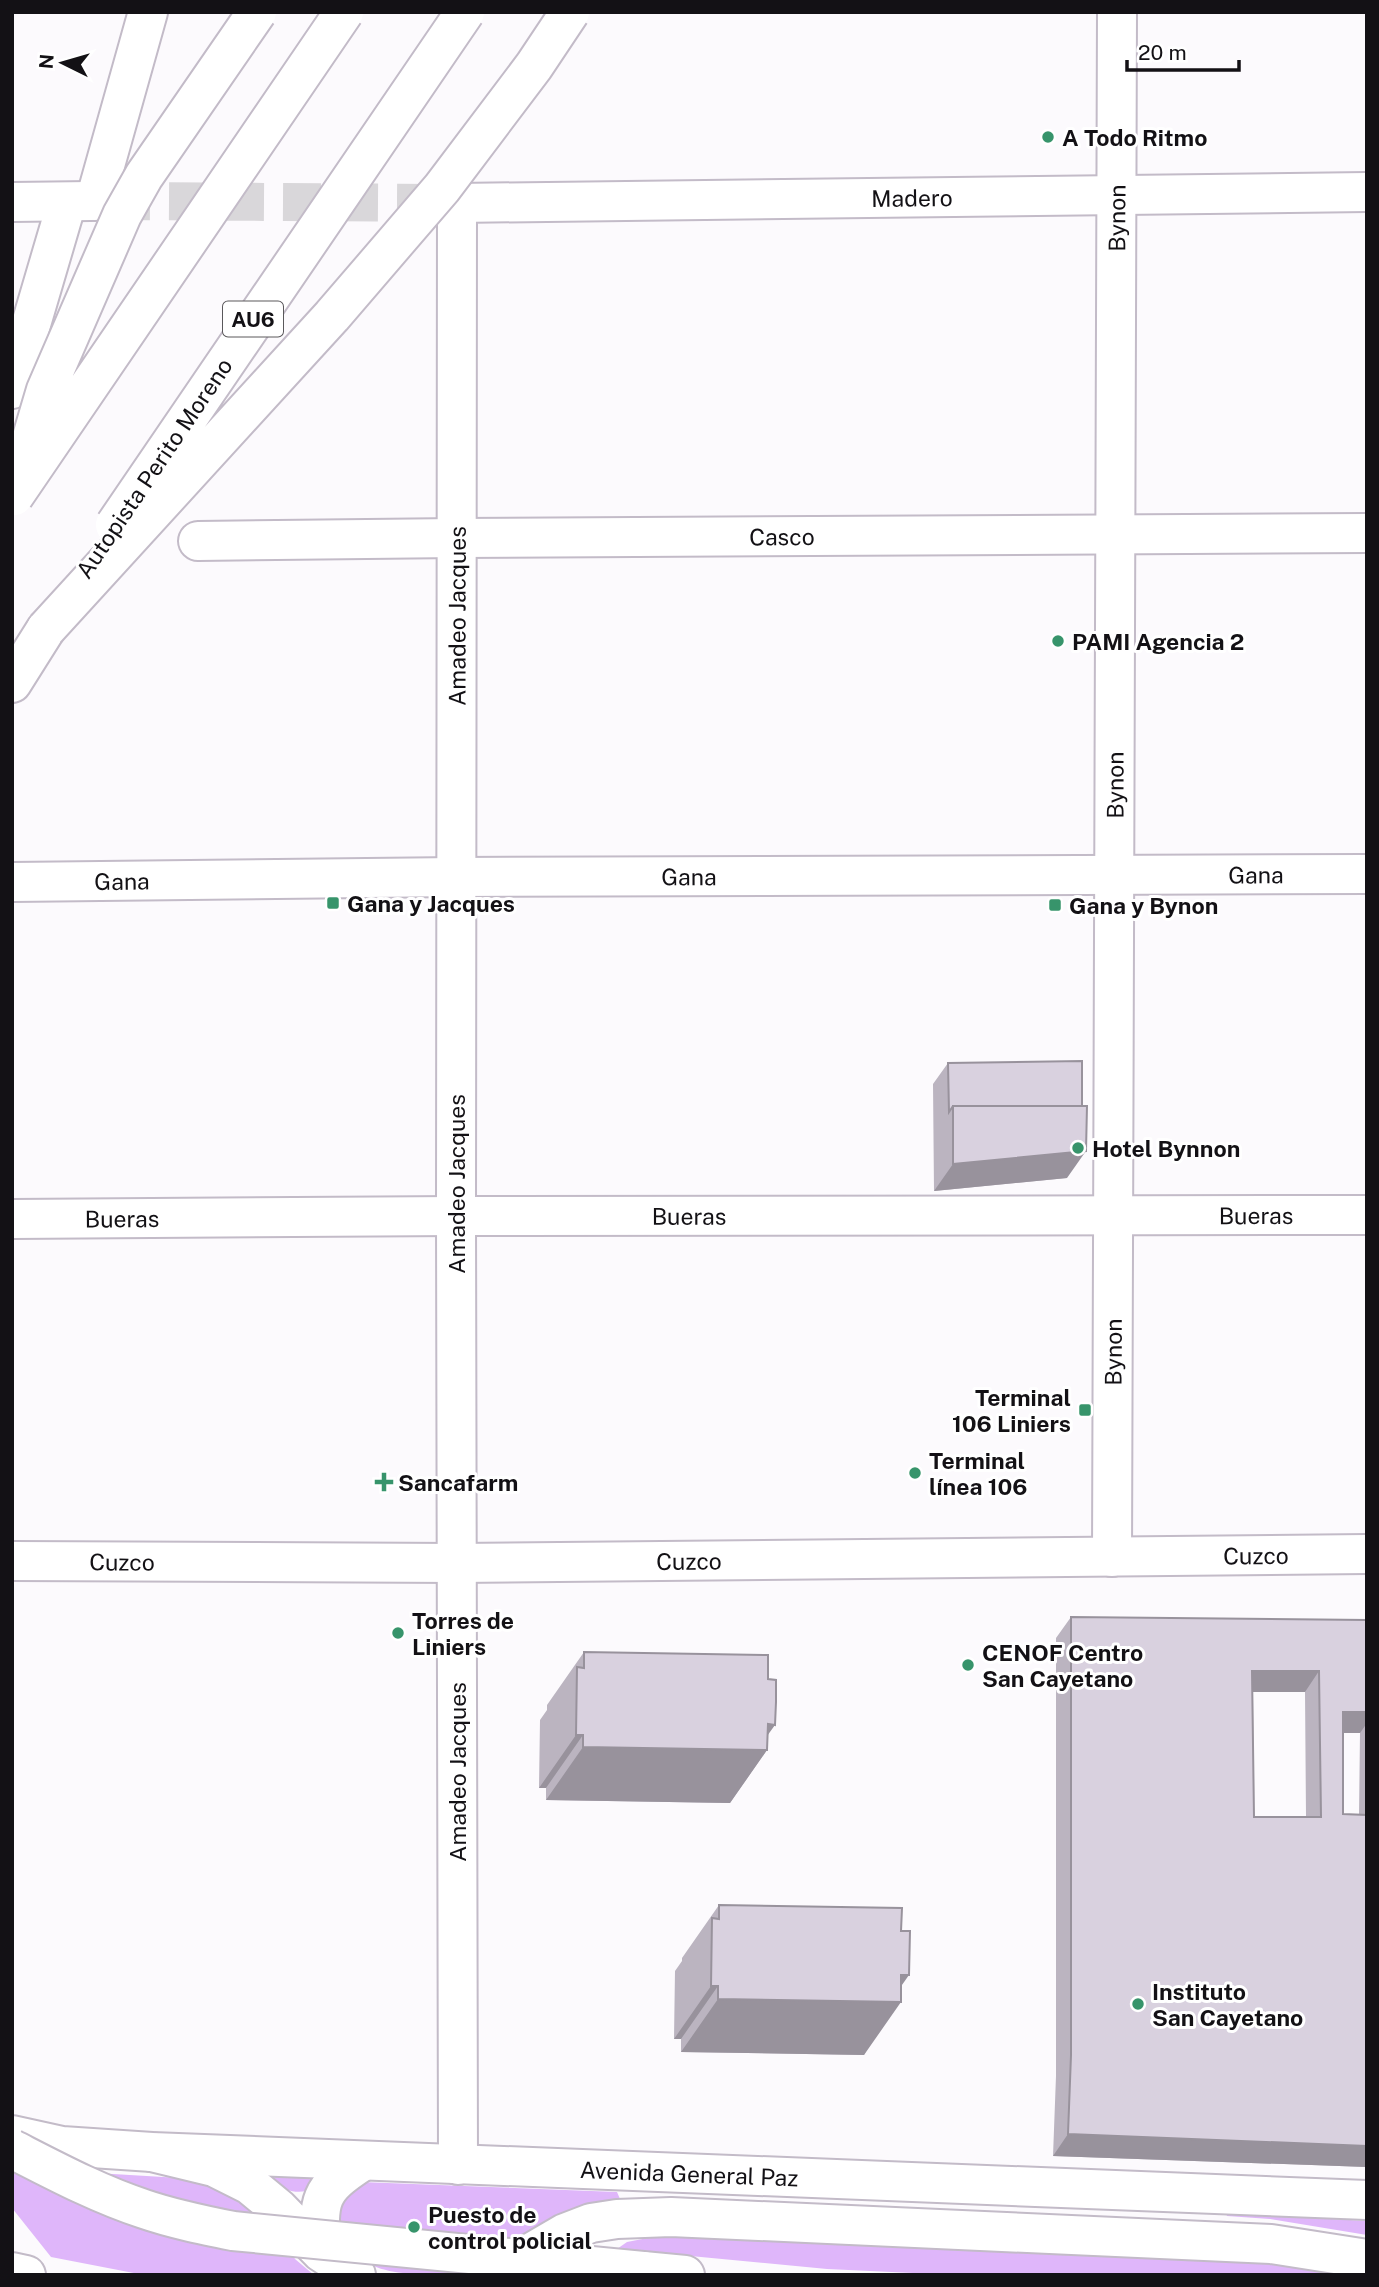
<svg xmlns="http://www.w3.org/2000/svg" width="1379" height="2287" font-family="'Public Sans',sans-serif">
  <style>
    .green { fill: #dfb6fa }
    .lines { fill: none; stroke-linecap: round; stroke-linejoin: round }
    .minor-tunnel { stroke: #d9d7da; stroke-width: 38; stroke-dasharray: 38 19; stroke-linecap: butt }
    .minor-casing { stroke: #c3bbc8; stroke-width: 42 }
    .major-casing { stroke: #c3bbc8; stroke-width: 42 }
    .highway-casing { stroke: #c3bbc8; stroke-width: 42 }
    .minor { stroke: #fff; stroke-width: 38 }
    .major { stroke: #fff; stroke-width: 38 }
    .highway { stroke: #fff; stroke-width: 38 }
    .highway-bridge-casing { stroke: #c3bbc8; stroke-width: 42; stroke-linecap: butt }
    .highway-bridge { stroke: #fff; stroke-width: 38 }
    .wall { fill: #bbb4c0; fill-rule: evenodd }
    .shaded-wall { fill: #98929c }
    .building { fill: #d9d1df; stroke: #98929c; stroke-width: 2; fill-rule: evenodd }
    .poi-dot { fill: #37946b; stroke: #fff; stroke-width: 2.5 }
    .labels { text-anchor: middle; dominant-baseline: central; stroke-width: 6; stroke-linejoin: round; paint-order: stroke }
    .shield { fill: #fff; stroke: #5a585b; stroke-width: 2 }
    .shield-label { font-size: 21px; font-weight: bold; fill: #131115 }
    .poi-label { font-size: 23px; font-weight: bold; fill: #131115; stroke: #fff; text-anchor: start }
    .street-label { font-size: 23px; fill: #131115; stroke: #fff }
  </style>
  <rect width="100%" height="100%" fill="#fcfafd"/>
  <path class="green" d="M250,2165l77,1 -21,25c-22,5 -39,-14 -56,-26z
    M12,2168l185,11 69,36 29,44 19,16h-170l-93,-18 -39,-49z
    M361,2182l256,10 3,7 -38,8 -121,65c-28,4 -79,5 -101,-14 -10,-8 -21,-35 -28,-47z
    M1226,2213l141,8v14l-97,-16 -43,-3z
    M663,2235l605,27 96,13h-408l-129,-6 -210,-20 10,-7z"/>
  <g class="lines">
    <path class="minor-tunnel" d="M112,201l343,2"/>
    <g class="minor-casing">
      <g id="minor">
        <path d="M95,201l53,-189"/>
        <path d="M12,202l79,-1"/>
        <path d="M12,389l55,-187"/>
        <path id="s1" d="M198,541l259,-3 910,-5"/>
        <path id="s2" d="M12,882l445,-5 910,-3"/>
        <path id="s3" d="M12,1219l444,-3 911,-1"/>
        <path id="s4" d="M1112,1557l5,-1545"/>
        <path id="s5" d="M12,1561l445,2 910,-9"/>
        <path id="s6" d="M12,2135l50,11 90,6 1215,48"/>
        <path id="s7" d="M458,2165l-2,-949 1,-1013 910,-11"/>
      </g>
    </g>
    <g class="major-casing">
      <path id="major" d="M152,2152l62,15 36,18 29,24 42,43 35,23
        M321,2252c-3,-53 -3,-62 42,-91
        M481,2275l48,-21 36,-21 26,-10 26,-4 54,-2 600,27 96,15"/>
    </g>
    <g class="highway-casing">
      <path id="highway" d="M12,683l34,-54
        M643,2271l42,4
        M12,2272l14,3"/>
    </g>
    <use href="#minor" class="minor"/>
    <use href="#major" class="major"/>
    <use href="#highway" class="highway"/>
    <g class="highway-bridge-casing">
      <path id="highway-bridge" d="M25,461l21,-71 76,-175 22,-39 113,-164
        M14,496l330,-484
        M115,525l350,-513
        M46,629l286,-313 110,-128 92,-122 36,-54
        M12,2149c43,22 86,45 132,60 29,10 59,16 89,22l410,40"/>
    </g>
    <use href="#highway-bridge" class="highway-bridge"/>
  </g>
  <path class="wall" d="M948,1063l119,115 -133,13 -1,-107z
    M1071,1617l296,3v547l-314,-11 3,-80v-438zM1253,1692h52l1,125h-52zM1343,1733h17l-1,82 -16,-1z
    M584,1652l183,83v15l-37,53 -184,-3v-12h-7l1,-68 7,-10v-5z
    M719,1905l182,80 -37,70 -183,-3v-13h-7l1,-68 7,-10v-3z"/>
  <path class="shaded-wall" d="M1086,1151l-19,27 -133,13 19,-27z
    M1252,1671h67l-14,21h-67z
    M1343,1712h24v11l-7,10h-32z
    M768,1724l7,1 -18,25h10l-37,53 -184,-3 37,-53z
    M576,1735h7l-37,53h-7z
    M901,1975h8l-19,27h11l-37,53 -183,-3 37,-53z
    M711,1986h7l-37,53h-7z
    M1068,2134l299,12v21l-314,-11z"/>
  <path class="building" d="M1082,1061v45h-129l-4,6 -1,-49z
    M953,1106h134l-1,45 -133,13z
    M1071,1617l296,3v92h-24v102l24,1v331l-299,-12 3,-79zM1252,1671h67l2,146h-67z
    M584,1652l184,3v24l8,1v22l-1,23 -7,-1 -1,26 -184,-3v-12h-7l1,-68 7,1z
    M719,1905l183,3 -1,23h9l-1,44h-8v27l-183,-3v-13h-7l1,-68 7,1z"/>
  <g class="poi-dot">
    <circle cx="1048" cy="137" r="7"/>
    <circle cx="1058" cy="641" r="7"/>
    <rect x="326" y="896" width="14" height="14" rx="3.5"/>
    <rect x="1048" y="898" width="14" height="14" rx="3.5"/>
    <circle cx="1078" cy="1148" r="7"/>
    <rect x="1078" y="1403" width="14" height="14" rx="3.5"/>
    <circle cx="915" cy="1473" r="7"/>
    <path d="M380.5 1471.5h7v7h7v7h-7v7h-7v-7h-7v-7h7z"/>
    <circle cx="398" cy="1633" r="7"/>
    <circle cx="968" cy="1665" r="7"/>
    <circle cx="1138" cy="2004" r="7"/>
    <circle cx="414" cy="2227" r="7"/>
  </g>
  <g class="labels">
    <rect class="shield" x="223" y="301.5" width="60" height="35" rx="5"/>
    <g class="shield-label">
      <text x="253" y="319">AU6</text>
    </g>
    <g class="poi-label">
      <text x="1062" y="137">A Todo Ritmo</text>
      <text x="1072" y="641">PAMI Agencia 2</text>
      <text x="347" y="903">Gana y Jacques</text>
      <text x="1069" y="905">Gana y Bynon</text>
      <text x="1092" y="1148">Hotel Bynnon</text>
      <text x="1071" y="1397" text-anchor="end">Terminal<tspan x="1071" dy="26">106 Liniers</tspan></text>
      <text x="929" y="1460">Terminal<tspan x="929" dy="26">línea 106</tspan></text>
      <text x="398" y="1482">Sancafarm</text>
      <text x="412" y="1620">Torres de<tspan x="412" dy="26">Liniers</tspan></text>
      <text x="982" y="1652">CENOF Centro<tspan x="982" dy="26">San Cayetano</tspan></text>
      <text x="1152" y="1991">Instituto<tspan x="1152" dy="26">San Cayetano</tspan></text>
      <text x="428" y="2214">Puesto de<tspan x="428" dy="26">control policial</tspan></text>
    </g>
    <g class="street-label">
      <text stroke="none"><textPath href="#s7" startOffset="2417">Madero</textPath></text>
      <text stroke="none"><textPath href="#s4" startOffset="1339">Bynon</textPath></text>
      <text transform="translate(154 468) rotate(-56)">Autopista Perito Moreno</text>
      <text stroke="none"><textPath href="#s1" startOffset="584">Casco</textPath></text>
      <text stroke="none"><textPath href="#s7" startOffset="1549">Amadeo Jacques</textPath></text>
      <text stroke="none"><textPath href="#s4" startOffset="772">Bynon</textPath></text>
      <text stroke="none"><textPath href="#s2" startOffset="1244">Gana</textPath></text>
      <text stroke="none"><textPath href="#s2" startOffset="677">Gana</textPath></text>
      <text stroke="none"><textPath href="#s2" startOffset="110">Gana</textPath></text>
      <text transform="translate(456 1184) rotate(-90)">Amadeo Jacques</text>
      <text stroke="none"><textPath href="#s3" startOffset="1244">Bueras</textPath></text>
      <text stroke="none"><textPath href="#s3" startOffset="677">Bueras</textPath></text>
      <text stroke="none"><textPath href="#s3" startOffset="110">Bueras</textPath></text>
      <text stroke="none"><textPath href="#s4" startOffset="205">Bynon</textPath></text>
      <text stroke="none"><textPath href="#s5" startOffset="1244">Cuzco</textPath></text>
      <text stroke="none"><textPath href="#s5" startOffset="110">Cuzco</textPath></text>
      <text stroke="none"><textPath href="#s5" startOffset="677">Cuzco</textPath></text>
      <text transform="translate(457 1772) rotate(-90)">Amadeo Jacques</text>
      <text stroke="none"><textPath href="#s6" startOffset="679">Avenida General Paz</textPath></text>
    </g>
  </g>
  <rect width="1379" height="2287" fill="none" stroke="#131115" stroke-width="28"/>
  <g transform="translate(63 63) rotate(275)" stroke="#ffffff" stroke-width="5" paint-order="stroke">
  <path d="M0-5L12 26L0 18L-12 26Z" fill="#131115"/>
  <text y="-10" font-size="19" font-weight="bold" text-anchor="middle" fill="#131115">N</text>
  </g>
  <path d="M1127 60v10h112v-10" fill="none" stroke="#131115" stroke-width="3.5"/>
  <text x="1138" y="60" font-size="21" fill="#131115" stroke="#ffffff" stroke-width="5" paint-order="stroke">20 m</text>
</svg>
